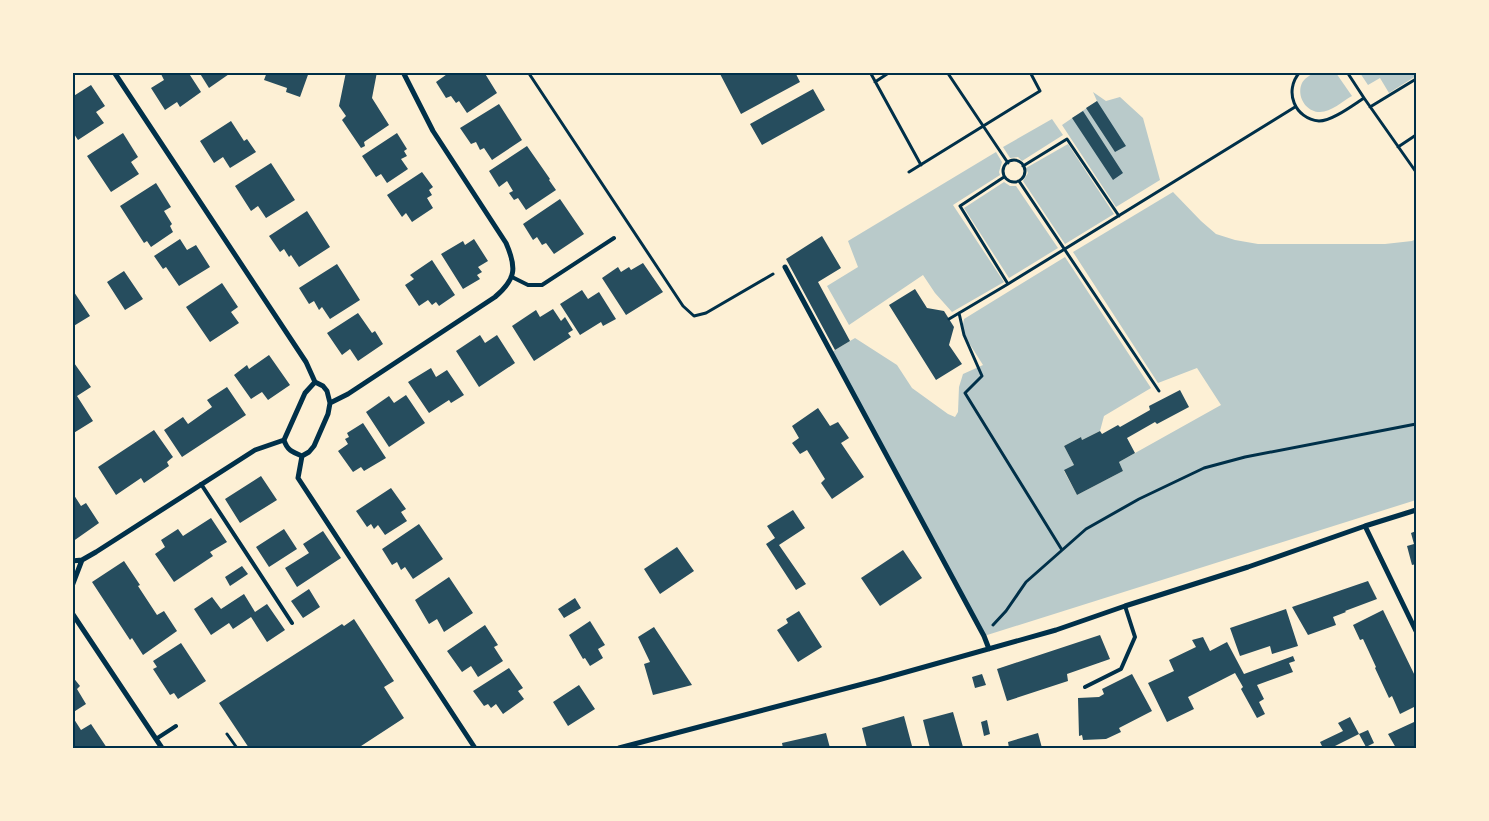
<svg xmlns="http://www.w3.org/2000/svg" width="1489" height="821" font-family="Ubuntu,sans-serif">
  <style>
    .green { fill: #b9caca }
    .building { fill: #264d5e }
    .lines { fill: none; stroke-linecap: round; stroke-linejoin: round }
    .path { stroke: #003049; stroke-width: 3 }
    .service { stroke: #003049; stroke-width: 4 }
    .minor { stroke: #003049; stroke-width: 5 }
    .neatline { fill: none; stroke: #003049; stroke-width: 2 }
  </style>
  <rect width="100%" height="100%" fill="#fdf0d5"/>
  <path class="green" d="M1314,73h22l16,23c-9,5 -21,16 -32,16 -14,0 -24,-16 -18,-29 2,-4 8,-8 12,-10z
    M1360,73h56v3l-27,17 -9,-15 -12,7z
    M1093,92l13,9 14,-4 23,21 17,62 -44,27 -54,-82 35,-24z
    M1052,119l11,16 -41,26 -4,-4 -8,1 -7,-11z
    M1068,144l46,70 -49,30 -42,-63 5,-8 -2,-5z
    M996,152l6,10 -3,10 1,3 -47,30 51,77 -52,30 -17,-19 -12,-18 -74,50 -22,-39 31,-19 -10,-26z
    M1004,182l6,4h6l42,62 -49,30 -45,-70z
    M1173,192l28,29 15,13 19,6 23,4h127l27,-3 4,-2v261l-432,136 -154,-283 25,-15 42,27 15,23 36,26 7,3 3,-5 1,-25 4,-13 20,-9 -19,-30 -2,-6 2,-10 101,-62 86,131 -47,28 -4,15 -18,9 -1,-3 -17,9 10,19 -10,6 13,24 46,-24 -4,-9 102,-57 -24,-37 -39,15 -85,-131z"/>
  <path class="building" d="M164,72h24l13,20 -21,15 -3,-5 -12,8 -14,-22 13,-8 -3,-6z
    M199,72h33l-23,16z
    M267,72h42l-9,25 -14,-5 1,-4 -23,-8z
    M346,72h31l-5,26 17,27 -25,17 1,4 -4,2 -19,-28 4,-4 -7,-10z
    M450,72h34l13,21 -30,20 -8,-12 -3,2 -5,-7 -5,2 -10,-16z
    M719,72h76l5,10 -59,32z
    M91,85l14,21 -9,6 8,11 -26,17 -6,-9v-34z
    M813,89l12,21 -63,35 -12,-21z
    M1097,101l29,45 -11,6 -29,-44z
    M499,104l23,36 -30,20 -8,-12 -4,2 -4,-8 -5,2 -11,-16z
    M1083,111l40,62 -10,7 -41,-62z
    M231,121l13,20 3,-2 9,13 -26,16 -7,-11 -9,6 -14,-22z
    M123,133l15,24 -7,5 8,12 -28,18 -24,-36z
    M397,133l10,16 -3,2 3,5 -6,3 7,10 -21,14 -6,-9 -5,3 -14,-21z
    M527,146l23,33 -1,1 7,10 -30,20 -8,-12 -4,2 -5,-7 4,-2 -6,-10 -8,6 -10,-16z
    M271,163l24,37 -29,18 -8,-12 -7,5 -16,-25z
    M422,172l11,15 -4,3 3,5 -5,3 6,10 -21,14 -6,-9 -4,4 -15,-22z
    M156,183l15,24 -7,4 8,13 -2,2 3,6 -22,15 -4,-6 -3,2 -24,-37z
    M560,199l24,35 -30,20 -8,-11 -4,2 -5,-8 -4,3 -10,-16z
    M307,211l23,36 -31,20 -8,-12 -2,2 -5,-8 -4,3 -11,-16z
    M822,236l19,32 -23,14 32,59 -15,9 -49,-91z
    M180,239l7,11 9,-5 14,22 -31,19 -13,-19 -3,2 -9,-13z
    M474,239l14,22 -10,6 4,5 -5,3 3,4 -17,10 -22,-35 22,-13 2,4z
    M432,260l23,35 -16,11 -3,-4 -4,3 -4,-5 -9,6 -14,-21 9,-6 -4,-4z
    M643,263l20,29 -37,23 -24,-37 16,-11 3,5 8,-5 2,3z
    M337,264l23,36 -30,19 -8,-12 -3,3 -5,-9 -5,3 -10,-16z
    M124,271l19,28 -18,11 -18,-28z
    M222,283l16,24 -7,5 8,11 -29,19 -24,-35z
    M72,289l18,27 -18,11z
    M915,289l12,19 17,3 10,16 -5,18 13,19 -26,16 -47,-75z
    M582,290l6,9 11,-7 17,27 -13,7 -2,-4 -21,13 -20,-31z
    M553,309l8,12 4,-4 8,13 -5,3 3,4 -37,24 -22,-35 24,-16 4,7z
    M358,313l14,20 3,-2 8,13 -25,17 -8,-12 -8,6 -15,-22z
    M480,335l5,8 12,-8 18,28 -36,24 -23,-36z
    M269,355l21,30 -22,15 -6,-8 -11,7 -17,-24 13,-10 2,4z
    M72,360l19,27 -14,9 16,25 -21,13z
    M431,368l5,9 11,-7 17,25 -13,8 -2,-3 -20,13 -21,-31z
    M227,387l19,28 -64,42 -18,-27 19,-13 5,7 24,-17 -5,-7z
    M1180,390l9,17 -32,17 -2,-2 -28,16 8,15 -16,9 4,9 -46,24 -13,-25 10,-5 -10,-19 17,-9 1,3 18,-9 2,3 16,-9 2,2 30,-17 -1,-4z
    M406,395l19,28 -36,24 -23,-35 23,-16 5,7z
    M818,408l12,18 8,-4 11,16 -8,5 23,34 -32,22 -11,-16 4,-4 -18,-29 -7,4 -8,-11 7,-5 -7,-12z
    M363,423l23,35 -22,13 -3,-4 -8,5 -15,-21 10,-7 -3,-5 4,-2 -2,-4z
    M154,430l19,27 -6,5 2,4 -25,17 -3,-5 -25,17 -18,-28z
    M261,476l16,24 -37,23 -15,-24z
    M391,488l15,21 -5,3 6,9 -22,14 -7,-10 -4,4 -3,-5 -4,3 -11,-16z
    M72,492l9,14 5,-3 13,20 -27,19z
    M793,510l12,18 -26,17 27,39 -10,6 -30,-46 9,-6 -8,-12z
    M211,518l16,24 -17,10 3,4 -39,26 -19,-28 10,-7 -4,-7 17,-11 5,7z
    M419,524l24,35 -30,20 -8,-12 -4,3 -4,-8 -5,3 -10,-16z
    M284,529l13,20 -28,18 -13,-20z
    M323,531l18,27 -44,29 -12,-19 24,-15 -6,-9z
    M1416,531v33l-4,1 -5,-19 7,-2 -3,-11z
    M677,547l17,24 -34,23 -16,-25z
    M903,550l19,28 -42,28 -19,-28z
    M124,561l16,24 -2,1 19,29 7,-4 13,20 -34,24 -11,-17 -2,2 -38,-58z
    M242,566l6,8 -18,12 -5,-9z
    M449,577l24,36 -29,19 -7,-13 -8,5 -14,-24z
    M1368,581l9,18 -32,12 1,1 -13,5 3,8 -28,10 -16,-28z
    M309,589l11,18 -17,11 -12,-17z
    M244,594l11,18 12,-8 18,26 -18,12 -16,-25 -18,12 -4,-6 -18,12 -17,-26 18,-12 9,12z
    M575,598l6,10 -17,10 -6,-9z
    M1286,609l12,37 -26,8 -2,-8 -30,10 -10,-28z
    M1383,610l33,68v28l-16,8 -8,-18 -3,2 -14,-30 1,-1 -13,-28 -3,1 -7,-15z
    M799,611l23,36 -24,15 -21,-32 11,-7 -2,-4z
    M354,619l40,62 -10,6 20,31 -46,30h-109l-30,-45 123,-79 2,2z
    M590,621l15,24 -7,4 5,9 -13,8 -5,-8 -2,1 -14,-24z
    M485,625l13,20 -4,2 9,14 -25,16 -7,-11 -9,6 -15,-21z
    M654,627l38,58 -39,10 -9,-31 6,-2 -12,-25z
    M1100,635l10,24 -43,15 1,7 -61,20 -10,-32z
    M1203,637l7,14 17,-9 17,32 49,-18 2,5 -6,2 4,9 -36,13 7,14 -5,3 6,12 -8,4 -16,-29 2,-2 -8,-14 -47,24 6,12 -27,13 -19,-39 26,-12 -5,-11 27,-13 -4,-7z
    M181,643l25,38 -28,18 -4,-6 -4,2 -17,-26 4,-2 -4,-6z
    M509,668l14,20 -5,3 6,8 -21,15 -7,-10 -5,4 -3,-4 -4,2 -11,-15z
    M982,674l4,11 -11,3 -3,-11z
    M1132,674l20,37 -33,17 2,4 -15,7 -23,1 -1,-5 -3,1 -1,-38 21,-1 5,-3 -2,-5z
    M72,676l8,10 -3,3 9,15 -14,9z
    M579,685l16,24 -27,17 -15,-24z
    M953,712l10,35 -7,1h-26l-7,-28z
    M72,716l9,14 10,-6 16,24h-35z
    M904,716l8,30 -10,2h-35l-5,-20z
    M1350,717l9,17 -28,14h-8l-3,-6 23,-11 -5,-8z
    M987,720l3,14 -6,2 -3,-14z
    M1414,722l2,4v22h-20l-8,-14z
    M1368,730l6,13 -8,4 -7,-13z
    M826,733l4,15h-47l-1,-5z
    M1038,733l4,15h-33l-1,-6z"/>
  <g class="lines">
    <path class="path" d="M528,72l155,234 11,10 12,-3 67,-39
      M870,72l51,93
      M947,72l61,91
      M1300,72c-17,19 -5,47 19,49 13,0 34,-16 45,-23l-17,-26
      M875,82l15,-10
      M1364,98l52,74
      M1370,107l46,-28
      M1398,147l18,-12
      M1003 171a11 11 0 1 1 22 0a11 11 0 1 1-22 0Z
      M1023,166l44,-27 52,77
      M909,172l131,-81 -10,-19
      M1004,177l-44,29 48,78
      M1019,181l140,210
      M959,313l5,22 18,41 -17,17 97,157
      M949,319l59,-35 287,-177
      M993,625l13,-14 20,-29 60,-53 53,-30 65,-31 41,-11 171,-33
      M227,734l10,14"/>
    <path class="service" d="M512,277l16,8h14l72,-47
      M201,484l91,139
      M1085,687l36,-18 14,-32 -10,-31
      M156,739l20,-13"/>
    <path class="minor" d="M114,72l192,290 9,20
      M785,267l199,369 5,13
      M330,403l18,-9 147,-97c21,-18 22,-29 11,-54l-73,-112 -30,-59
      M302,456l-4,22 177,270
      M302,456c-10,-4 -15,-6 -18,-16l21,-47 10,-11
      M302,456l7,-4 5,-6 14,-32 2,-11 -3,-12 -4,-5 -8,-4
      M1365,526l51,105
      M72,561l10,-1 14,-8 159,-102 29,-10
      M72,586l10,-26
      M72,613l90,135
      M619,748l259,-68 178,-50 69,-24 123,-39 117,-41 51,-16"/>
  </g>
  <rect width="1489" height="821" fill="none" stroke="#fdf0d5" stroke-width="148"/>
  <rect x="74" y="74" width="1341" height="673" class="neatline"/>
</svg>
